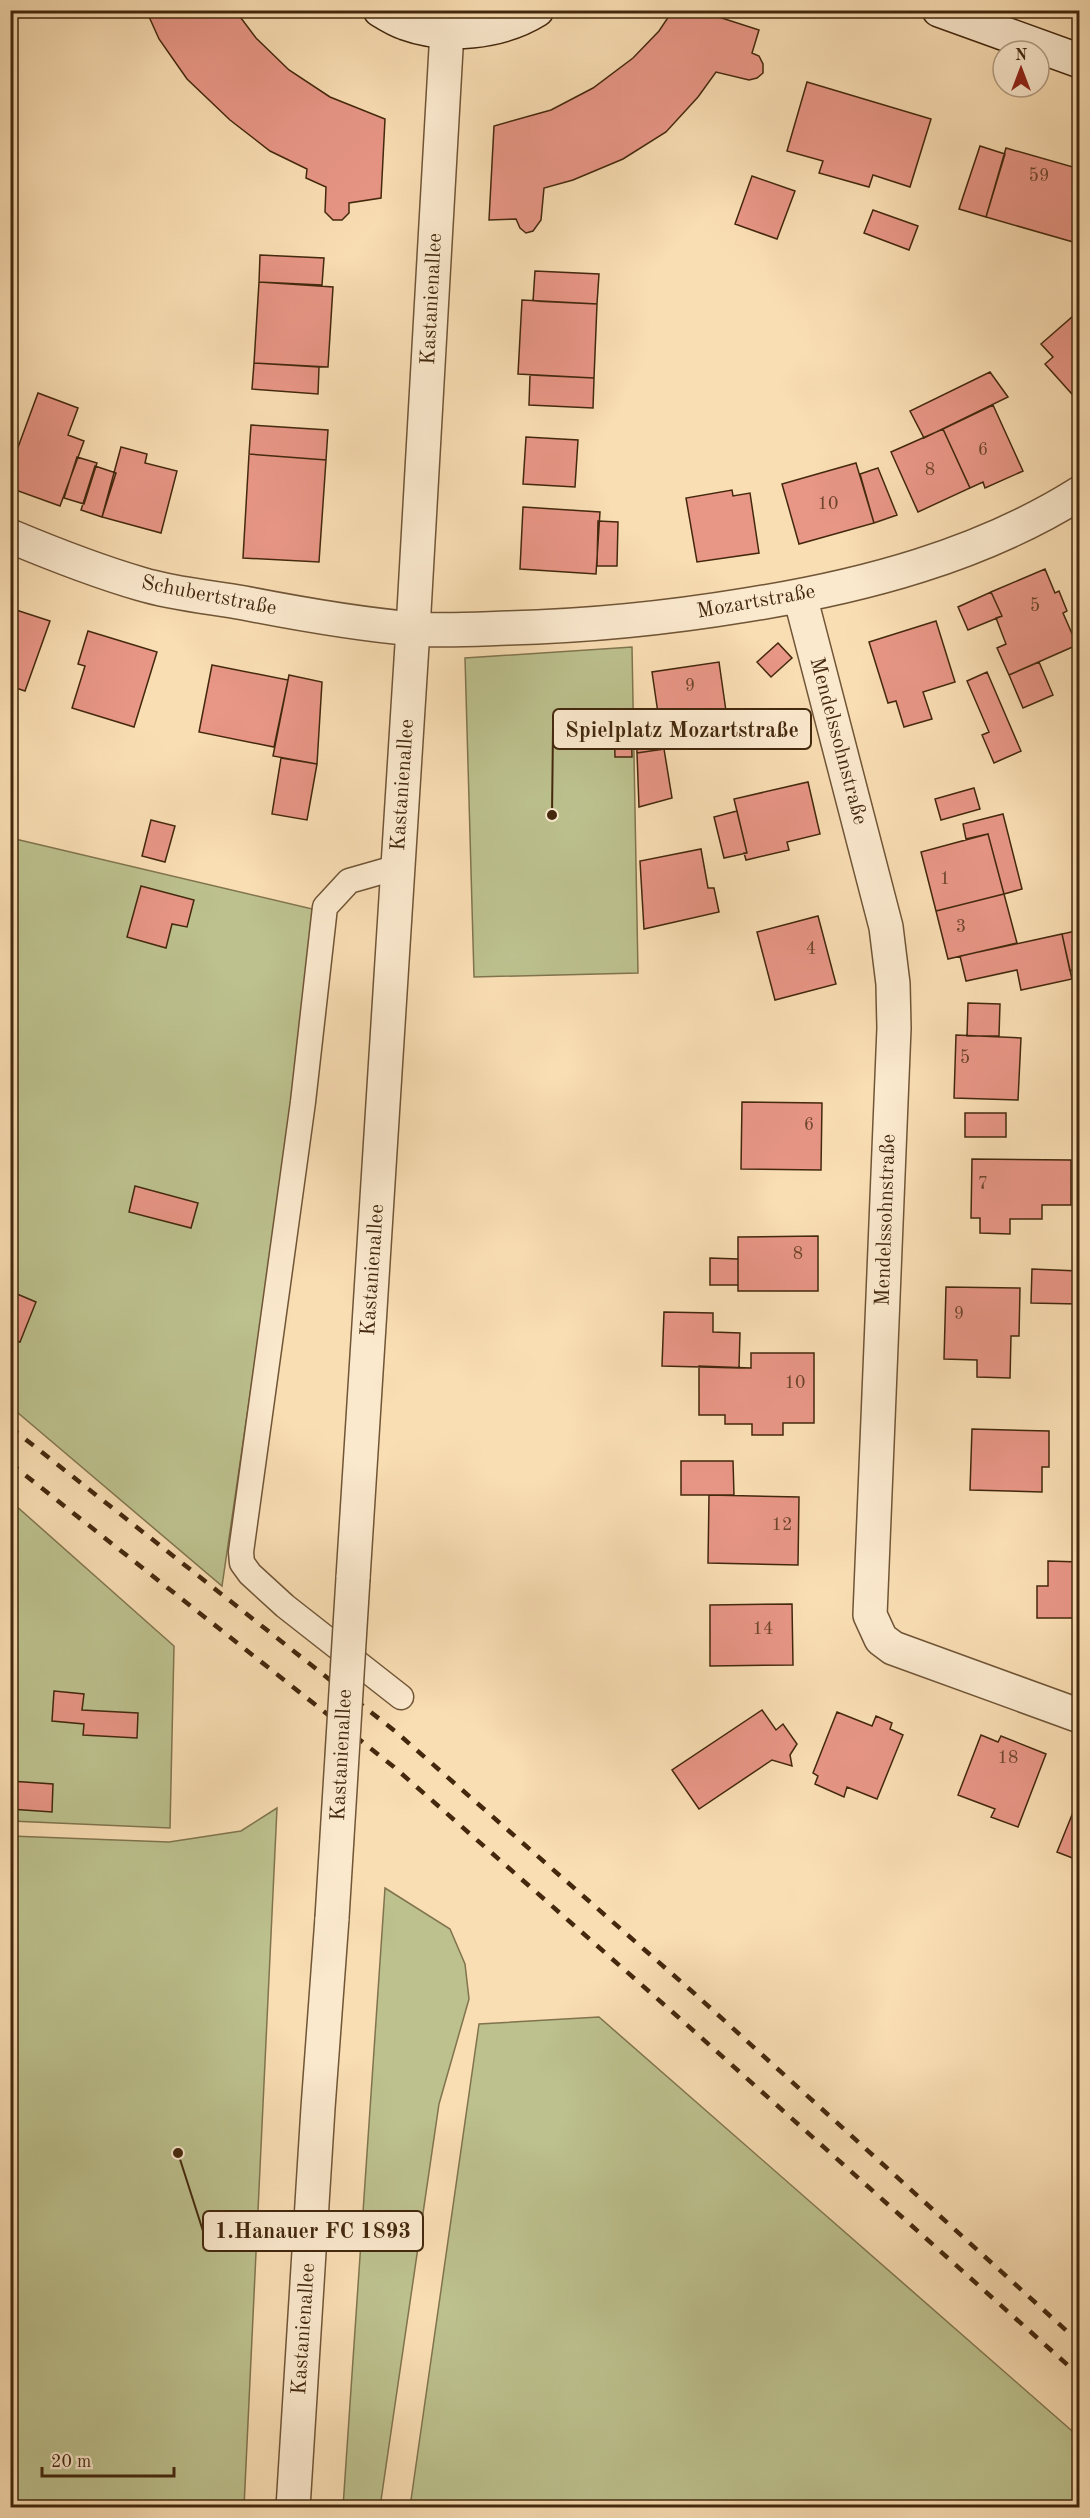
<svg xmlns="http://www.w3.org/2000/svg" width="1090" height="2518" font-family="'Old Standard TT',serif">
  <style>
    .green { fill: #bcc18e; stroke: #80744e; stroke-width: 1.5 }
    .building { fill: #e89686; stroke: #43280d; stroke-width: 1.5 }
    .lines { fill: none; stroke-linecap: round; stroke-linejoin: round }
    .service-casing { stroke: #705536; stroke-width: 27 }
    .minor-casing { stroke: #705536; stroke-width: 36 }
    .secondary-casing { stroke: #43280d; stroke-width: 36 }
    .service { stroke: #fbe9ce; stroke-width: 24 }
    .minor { stroke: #fbe9ce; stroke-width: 33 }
    .secondary { stroke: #fbe9ce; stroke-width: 33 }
    .rail { stroke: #43280d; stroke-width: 4.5; stroke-dasharray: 10 10; stroke-linecap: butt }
    .minor-bridge-casing { stroke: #705536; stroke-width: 36; stroke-linecap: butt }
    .minor-bridge { stroke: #fbe9ce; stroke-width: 33 }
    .labels { text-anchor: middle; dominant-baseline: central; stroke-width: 4.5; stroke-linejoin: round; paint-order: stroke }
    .number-label { font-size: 18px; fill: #6c442b }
    .street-label { font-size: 21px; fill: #43280d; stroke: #fbe9ce }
    .leader { fill: none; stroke: #43280d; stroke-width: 2 }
    .callout-dot { fill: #43280d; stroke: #fbe9ce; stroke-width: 2 }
    .callout { fill: #fbe9ce; stroke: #43280d; stroke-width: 2 }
    .callout-label { font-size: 22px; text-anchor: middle; font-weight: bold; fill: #43280d }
  </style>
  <rect width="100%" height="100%" fill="#f9ddb3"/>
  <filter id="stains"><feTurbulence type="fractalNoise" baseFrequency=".00333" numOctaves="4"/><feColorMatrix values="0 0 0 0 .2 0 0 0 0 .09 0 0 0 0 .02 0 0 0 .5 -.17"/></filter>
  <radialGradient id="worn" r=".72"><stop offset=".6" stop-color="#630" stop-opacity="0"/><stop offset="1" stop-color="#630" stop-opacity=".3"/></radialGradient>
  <path class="green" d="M632,647l6,326 -164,4 -9,-319z
    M11,838l310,73 -99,675 -211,-179z
    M11,1505h4l159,141 -4,182 -159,-7z
    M277,1808l-33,699h-233v-671l158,6 72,-11z
    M385,1888l65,41 15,35 4,35 -30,105 -59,403h-37z
    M599,2017l480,420v70h-669l69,-483z"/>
  <path class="building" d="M146,10h89l21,28 33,32 41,27 55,22 -4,79 -32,5v10l-7,7h-9l-8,-8 1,-25 -20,-9 1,-9 -37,-18 -40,-31 -43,-41 -28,-40z
    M673,10h24l62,20 -7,23 7,3 4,8v9l-6,5 -8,2 -33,-8 -18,25 -32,35 -43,27 -50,21 -29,8 -3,32 -8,11 -7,2 -6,-5 -4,-9 -27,1 5,-94 57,-16 42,-22 40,-30 26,-27z
    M807,82l124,37 -21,68 -37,-12 -4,12 -50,-14 4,-12 -36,-10z
    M980,146l25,8 -19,63 -27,-8z
    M1006,148l74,21v75l-94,-27z
    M752,176l43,15 -18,48 -42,-15z
    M873,210l45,16 -9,24 -45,-17z
    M260,255l64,3 -2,27 -63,-3z
    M535,271l64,3 -2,30 -64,-3z
    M259,282l74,5 -5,80 -74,-4z
    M522,300l75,4 -3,74 -76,-4z
    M1080,310v93l-35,-39 8,-7 -12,-13z
    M254,363l65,4 -1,27 -66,-5z
    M990,372l18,25 -84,41 -14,-27z
    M530,375l64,3 -1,30 -64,-3z
    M38,393l40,15 -10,27 16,6 -24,65 -50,-18v-19z
    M993,405l30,66 -38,17 -2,-6 -13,6 -27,-59z
    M251,425l77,5 -2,30 -77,-6z
    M943,429l27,59 -52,24 -27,-60z
    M526,437l52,3 -3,47 -52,-3z
    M121,447l26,7 -2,9 32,8 -16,62 -59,-16z
    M249,454l77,6 -7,102 -76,-4z
    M77,457l20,6 -13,41 -20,-6z
    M856,463l18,60 -75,21 -17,-60z
    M95,466l21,7 -14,44 -21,-7z
    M878,468l19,47 -23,8 -14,-49z
    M732,490l1,6 17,-3 9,60 -62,9 -11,-64z
    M523,507l77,5 -4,62 -76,-5z
    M598,521l20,1 -1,44h-20z
    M1045,569l10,24 4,-2 8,20 -4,2 14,32 -68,30 -12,-27 9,-4 -10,-26 6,-2 -11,-24z
    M991,592l11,24 -34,14 -10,-23z
    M10,608l40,13 -25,70 -15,-5z
    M936,621l19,61 -32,10 9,27 -28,8 -8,-26 -8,2 -19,-61z
    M88,631l69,21 -23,75 -62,-19 13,-42 -7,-2z
    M778,643l14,15 -21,19 -14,-15z
    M719,662l8,56 -67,9 -8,-55z
    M1039,662l14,33 -30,13 -14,-33z
    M212,665l76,15 -14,67 -75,-15z
    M987,672l34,79 -27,12 -12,-28 7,-3 -22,-51z
    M289,675l33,7 -5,82 -44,-8z
    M658,713l6,36 -27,4 -2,-37z
    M614,718h17l1,39h-17z
    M664,749l8,49 -33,9 -2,-54z
    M281,758l36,6 -10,56 -35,-6z
    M808,782l12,52 -33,8 2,8 -43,10 -2,-7h3l-13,-54z
    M974,788l6,21 -39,11 -6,-21z
    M737,811l10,42 -23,5 -10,-41z
    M1003,814l19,75 -18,5 -16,-60 -22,5 -3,-15z
    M151,820l24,6 -10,36 -23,-6z
    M988,834l16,60 -68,17 -15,-59z
    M701,849l7,39h6l5,24 -75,17 -4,-68z
    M141,886l53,14 -7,27 -15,-3 -6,24 -39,-11z
    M1004,894l13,49 -69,16 -12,-48z
    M818,916l18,68 -61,16 -18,-68z
    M1080,930v39l-10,2 -8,-37z
    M1062,934l10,45 -51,11 -4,-20 -51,11 -6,-25z
    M968,1003l32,1 -1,32h-32z
    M956,1035l65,3 -3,62 -64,-2z
    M742,1102l80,1 -1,67 -80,-1z
    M965,1113h41v24h-41z
    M972,1159l99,1v45h-29v14h-32v15l-30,-1v-15h-9z
    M135,1186l63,17 -7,25 -62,-16z
    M818,1236v55h-80v-54z
    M710,1258l28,1v26h-28z
    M1032,1269l46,2 -1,33 -46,-1z
    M946,1287l74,1 -1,48h-8l-1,42 -33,-1v-17l-33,-1z
    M10,1291l26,11 -16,40 -10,-3z
    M664,1312l49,1v19l27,1 -1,35 -77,-2z
    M751,1353h63v70h-31v12h-31v-11h-27v-9h-26v-49l52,2z
    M972,1429l77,2v36h-7v25l-72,-2z
    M681,1461h52l1,34h-53z
    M709,1495l90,2 -1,68 -90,-2z
    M1048,1561l32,1v56h-43v-32h11z
    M792,1604l1,61 -83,1v-61z
    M54,1691l30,3 -2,16 56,3 -1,25 -54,-3 1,-11 -32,-3z
    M762,1710l14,20 7,-6 14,20 -7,11 2,11 -20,-6 -73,49 -27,-39z
    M837,1712l35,14 4,-10 16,7 -2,6 13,6 -26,64 -30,-12 -3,10 -29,-13 3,-8 -5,-3z
    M981,1735l17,7 3,-6 45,18 -28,73 -27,-10 4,-8 -37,-14z
    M10,1781l43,3 -1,28 -42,-3z
    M1080,1795v66l-23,-9z"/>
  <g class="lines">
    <g class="service-casing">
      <path id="service" d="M398,867l-49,14 -24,26 -22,195 -62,450 1,11 8,11 35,32 116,91"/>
    </g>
    <g class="minor-casing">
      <path id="minor" d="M10,536c43,18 86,35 131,48 33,10 69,13 103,19 56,11 113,21 170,26 32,2 63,0 94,-1 80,-2 159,-10 238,-23 115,-18 234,-49 334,-112
        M800,596l86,331 7,57 1,44 -24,587 11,24 12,9 187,68
        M353,1578l60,-949 34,-598
        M293,2508l25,-400 14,-190"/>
    </g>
    <g class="secondary-casing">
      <path id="secondary" d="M380,10c8,5 16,10 25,13 41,15 95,10 132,-13
        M939,10l141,51"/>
    </g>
    <use href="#service" class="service"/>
    <use href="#minor" class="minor"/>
    <use href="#secondary" class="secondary"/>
    <path class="rail" d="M10,1427l386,305 299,262 385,349
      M10,1463l384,304 283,249 403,360"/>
    <g class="minor-bridge-casing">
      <path id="minor-bridge" d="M332,1918l21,-340"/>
    </g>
    <use href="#minor-bridge" class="minor-bridge"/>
  </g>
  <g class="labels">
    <g class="number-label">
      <text x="1039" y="176">59</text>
      <text x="983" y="450">6</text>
      <text x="930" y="470">8</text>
      <text x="828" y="504">10</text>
      <text x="1035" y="606">5</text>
      <text x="690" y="686">9</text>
      <text x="945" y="879">1</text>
      <text x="961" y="927">3</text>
      <text x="811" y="949">4</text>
      <text x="965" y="1058">5</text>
      <text x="809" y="1125">6</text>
      <text x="983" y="1184">7</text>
      <text x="798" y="1254">8</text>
      <text x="959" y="1314">9</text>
      <text x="795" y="1383">10</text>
      <text x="782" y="1525">12</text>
      <text x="763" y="1629">14</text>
      <text x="1008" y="1758">18</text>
    </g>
    <g class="street-label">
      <text transform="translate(432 299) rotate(-87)">Kastanienallee</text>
      <text transform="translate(209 596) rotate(11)">Schubertstraße</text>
      <text transform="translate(756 602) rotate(-10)">Mozartstraße</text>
      <text transform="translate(838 741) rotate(75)">Mendelssohnstraße</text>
      <text transform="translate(403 785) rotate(-86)">Kastanienallee</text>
      <text transform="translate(886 1220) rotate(-88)">Mendelssohnstraße</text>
      <text transform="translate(373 1270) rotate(-86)">Kastanienallee</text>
      <text transform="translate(342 1755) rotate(-87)">Kastanienallee</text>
      <text transform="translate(304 2329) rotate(-86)">Kastanienallee</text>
    </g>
  </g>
  <path class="leader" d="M552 815L553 729M178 2153L203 2231"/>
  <g class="callout-dot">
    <circle cx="552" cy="815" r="6"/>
    <circle cx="178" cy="2153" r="6"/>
  </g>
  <g class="callout">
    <rect x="553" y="709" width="258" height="40" rx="6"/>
    <rect x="203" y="2211" width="220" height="40" rx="6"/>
  </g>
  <g class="callout-label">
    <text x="682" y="737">Spielplatz Mozartstraße</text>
    <text x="313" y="2238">1.Hanauer FC 1893</text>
  </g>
  <rect width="1090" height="2518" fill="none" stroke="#f9ddb3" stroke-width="36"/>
  <rect x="12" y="12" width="1066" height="2494" fill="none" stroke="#43280d" stroke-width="3"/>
  <rect x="18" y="18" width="1054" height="2482" fill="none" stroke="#43280d" stroke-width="1.5"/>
  <g transform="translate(1021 69)"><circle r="28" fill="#fbe9ce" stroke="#b19c81" stroke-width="1.5"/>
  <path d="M0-4.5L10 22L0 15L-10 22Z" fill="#8f2418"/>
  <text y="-9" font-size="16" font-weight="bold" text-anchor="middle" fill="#43280d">N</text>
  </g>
  <path d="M42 2467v9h132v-9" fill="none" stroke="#43280d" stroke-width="3"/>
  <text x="51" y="2467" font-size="18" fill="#43280d" stroke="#fbe9ce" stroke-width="4.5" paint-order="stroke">20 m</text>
  <rect width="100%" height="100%" filter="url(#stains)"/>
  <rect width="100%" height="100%" fill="url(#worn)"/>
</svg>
